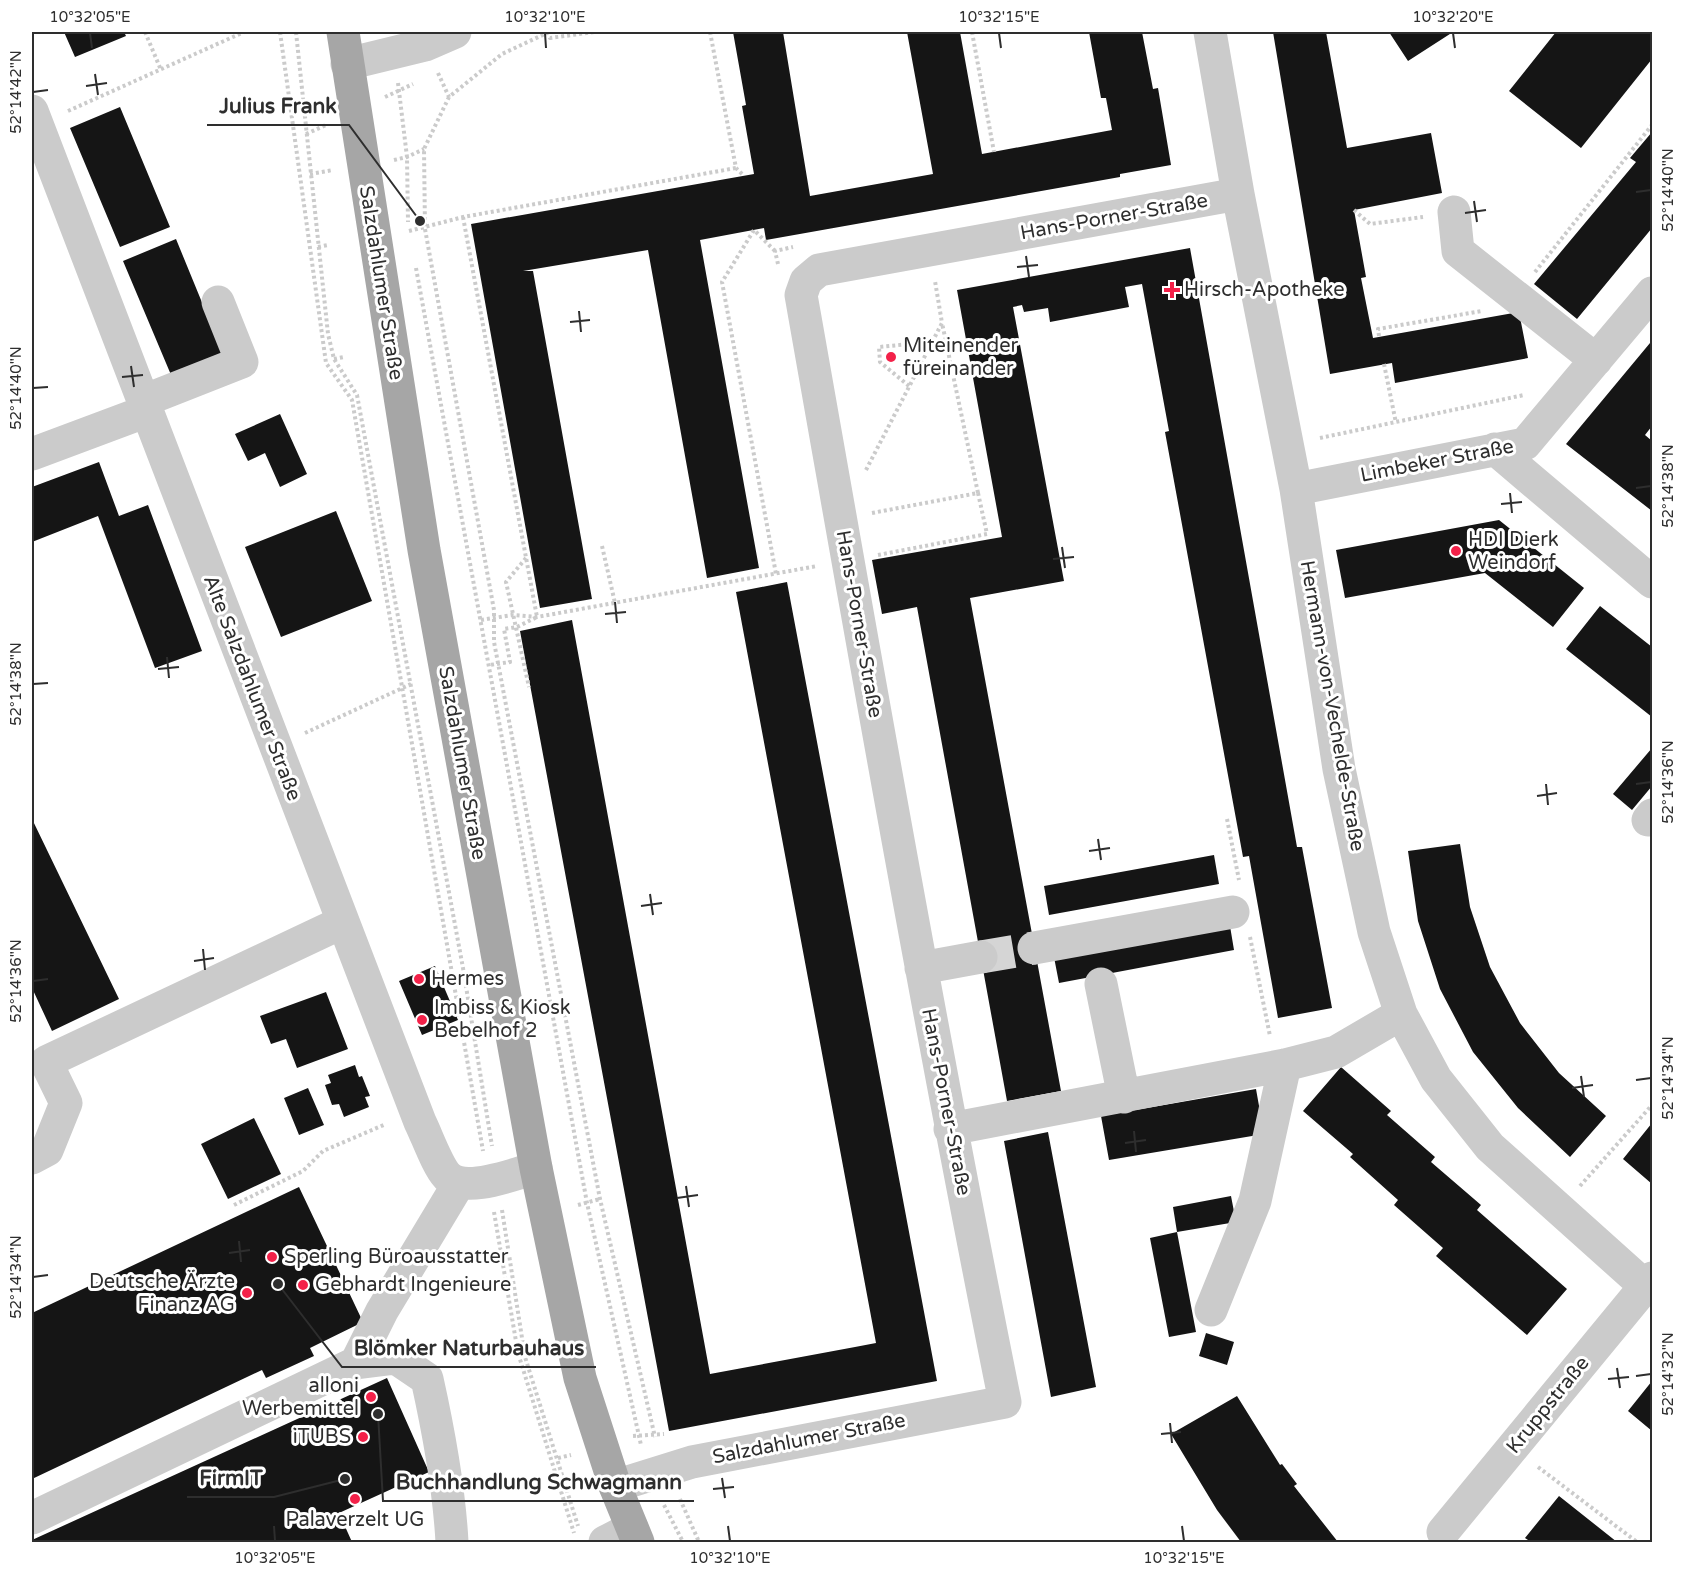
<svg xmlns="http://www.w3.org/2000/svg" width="1684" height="1574" font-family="'Varela Round',sans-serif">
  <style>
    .building { fill: #151515 }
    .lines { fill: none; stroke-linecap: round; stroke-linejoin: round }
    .minor-tunnel { stroke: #d5d5d5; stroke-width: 33; stroke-dasharray: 33 16; stroke-linecap: butt }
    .path { stroke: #cbcbcb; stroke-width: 4; stroke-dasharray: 3 3; stroke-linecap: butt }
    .minor { stroke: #cbcbcb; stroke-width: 33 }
    .major { stroke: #a6a6a6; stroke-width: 33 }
    .ticks { fill: none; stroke: #2e2e2e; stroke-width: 2 }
    .poi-dot { fill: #f32149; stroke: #fff; stroke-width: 2 }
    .labels { text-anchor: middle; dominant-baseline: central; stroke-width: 6; stroke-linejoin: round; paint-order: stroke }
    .street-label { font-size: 20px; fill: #2e2e2e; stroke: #fff }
    .poi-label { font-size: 20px; fill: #2e2e2e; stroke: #fff; text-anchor: start }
    .leader { fill: none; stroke: #2e2e2e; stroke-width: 2 }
    .callout-dot { fill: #2e2e2e; stroke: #fff; stroke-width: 2 }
    .callout-label { font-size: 21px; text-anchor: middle; font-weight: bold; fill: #2e2e2e; stroke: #fff; stroke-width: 6; stroke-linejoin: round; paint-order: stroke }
    .neatline { fill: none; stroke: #2e2e2e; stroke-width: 2 }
    .ticks-label { font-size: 15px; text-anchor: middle; fill: #2e2e2e }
  </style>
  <rect width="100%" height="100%" fill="#fff"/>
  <path class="building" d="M64,32h60l2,4 -51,21z
    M733,32h50l27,164 123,-22 -26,-142h53l22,122 130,-24 -6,-32h-5l-12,-66h53l11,57 5,-1 13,77 -51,9v3l-354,63 -2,-12 -64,12 59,328 -52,10 -59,-328 -125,21h10l59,328 -52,9 -69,-384 283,-50 -12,-68 4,-1z
    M1273,32h53l21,116 84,-15 11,60 -88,17 12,67 -5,1 12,60 146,-26 9,46 -133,25 -3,-20 -62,11z
    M1389,32h64l-45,29z
    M1556,32h96v27l-71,89 -72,-57z
    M120,107l50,120 -50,20 -50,-119z
    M1652,132v96l-75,91 -43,-35 102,-122 -6,-4z
    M176,239l50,122 -52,21 -51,-121z
    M1190,248l107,599h5l30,161 -54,10 -29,-162 -6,1 -78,-425 4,-1 -27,-147 -17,3 4,20 -79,15 -2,-14 -24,4 -2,-7 -9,2 51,274 -94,17 91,493 -54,10 -90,-494 -35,7 -10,-54 130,-23 -45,-247z
    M1650,343l2,2v81l-7,9 7,6v70l-86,-67z
    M280,414l27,60 -27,13 -15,-34 -17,8 -13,-27z
    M99,462l20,54 29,-11 54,146 -47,17 -57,-152 -66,26v-55z
    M336,511l36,90 -91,36 -36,-90z
    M1499,520l85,68 -31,39 -68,-54 -140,25 -9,-48z
    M787,582l150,799 -268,50 -149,-800 52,-11 138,754 145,-27 21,-4 -140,-751z
    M1600,606l52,41v70l-86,-68z
    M1652,748v38l-20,24 -19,-16z
    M32,819l87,180 -67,32 -20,-43z
    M1460,844l10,63 20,60 30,56 39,50 47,43 -36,41 -52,-49 -45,-56 -33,-63 -22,-68 -10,-70z
    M1214,855l5,29 -170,31 -5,-29z
    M1229,920l5,30 -175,33 -6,-31z
    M435,966l23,54 -36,15 -23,-54z
    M326,992l22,57 -51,19 -11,-29 -15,5 -11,-28z
    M355,1065l4,12 3,-1 8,20 -5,1 4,10 -25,10 -5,-13 -7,1 -7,-20 6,-2 -3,-8z
    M1341,1067l50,44 -4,4 48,42 -4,5 50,43 -4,5 90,79 -40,46 -91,-79 7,-8 -49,-43 4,-5 -48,-43 3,-3 -50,-43z
    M308,1088l16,37 -25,10 -15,-37z
    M1256,1089l8,45 -155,26 -8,-44z
    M254,1118l27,56 -53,25 -27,-55z
    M1652,1123v61l-29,-25z
    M1048,1132l48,255 -45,10 -47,-256z
    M299,1187l64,135 -53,26 4,8 -48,22 -4,-8 -230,109v-166z
    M1231,1196l5,26 -59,10 -4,-25z
    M1177,1232l19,100 -27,5 -19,-99z
    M1206,1333l28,9 -7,23 -28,-9z
    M387,1378l42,94 -90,41 13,29h-320v-2z
    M1652,1381v50l-24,-20z
    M1237,1396l43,69 2,-1 15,20 -3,2 44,56h-97l-24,-32 -46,-76z
    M1559,1496l58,46h-86l-6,-4z"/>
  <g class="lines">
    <path class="minor-tunnel" d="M981,957l53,-9"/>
    <path class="path" d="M145,32l16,38
      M280,32l46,331 26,37 131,751
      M296,32l32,302 6,25 23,36 106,573 29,178
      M547,32l3,6 44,-6
      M549,32l-47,22 -53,43 -25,52 1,80 69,381v32l106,557 55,238
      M710,32l26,136 8,8
      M972,32l22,120
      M438,73l11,24
      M398,83l9,74 1,65
      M385,97l28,-13
      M68,111l176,-79
      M306,134l20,-9
      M394,160l13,-3 17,-8
      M310,174l23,-4
      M1354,210l16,14 53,-7
      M463,217l74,400 -20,10 -13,2 6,33 -20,3
      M409,231l54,-14 273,-49
      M318,247l10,-2
      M775,251l-21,-21 -32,52 54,292
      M778,264l-3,-13 18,-4
      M416,268l171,935 54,242
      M1535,272l117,-147
      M1379,336l-1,-7 104,-18
      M334,359l10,-2
      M1384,364l12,59
      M909,386l-29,-24 -1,-15 41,-4 9,4
      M1652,432v1
      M1320,438l204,-43
      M866,470l76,-147 -7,-42
      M872,513l106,-20 -36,-170
      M602,546l13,57
      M878,555l109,-21 -9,-41
      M526,558l-20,24 23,105
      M481,620l31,-5 25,2 280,-51
      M305,733l106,-49
      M1227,819l12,61
      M1250,937l20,99
      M1580,1186l72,-81
      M234,1205l69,-34 20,-20 63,-27
      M578,1205l22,-6
      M502,1210l23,147 53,169
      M494,1212l24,141 56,180
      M633,1436l31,-2
      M558,1458l13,-3
      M1538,1467l99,75
      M680,1499l19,43
      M664,1505l19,37"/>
    <path class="minor" d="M1210,32l28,162 58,295 43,280 35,163 27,82 35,65 54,68 155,139
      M347,64l78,-19 30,-13
      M32,111l388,1011c7,14 17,43 27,54 18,18 67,-2 89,-8
      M1454,212l4,39 138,109
      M143,401l99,-39 -24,-60
      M1495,449l157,133
      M32,454l115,-43
      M1296,489l229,-45 127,-151
      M1648,820l4,-5
      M1034,948l199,-36
      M921,968l60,-11
      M1101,984l23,113
      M950,1129l335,-64 51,-13 65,-38
      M32,1158l15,-8 19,-47 -20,-41 297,-140
      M1211,1310l44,-109 30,-136
      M615,1486l77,-24 313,-60c-74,-368 -139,-738 -204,-1107l5,-14 13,-11 419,-76
      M32,1518l324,-155
      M1443,1532l209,-254
      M452,1542c-3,-55 -13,-109 -25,-163l-31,-21 -40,5 26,-52 77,-128
      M605,1542l27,-14"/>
    <path class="major" d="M343,32l81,518 112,618 44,210 35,108 23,56"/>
  </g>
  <path class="ticks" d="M90,33l2,15M545,33l1,15M999,33l2,15M1453,33l2,15M95,74l3,21M86,86l21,-3M33,92l15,-2M1636,192l15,-2M1474,201l3,21M1465,213l21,-3M1026,256l3,21M1017,267l21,-2M579,311l2,21M570,322l20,-2M131,366l3,21M122,377l21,-2M33,388l15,-1M1636,488l15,-2M1510,493l2,20M1501,504l21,-2M1062,547l3,21M1053,559l21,-2M615,602l2,21M605,614l21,-2M167,657l2,21M158,669l21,-2M33,684l15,-1M1546,784l2,21M1636,784l15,-2M1537,796l20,-3M1098,839l3,21M1089,851l21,-3M650,894l3,21M641,906l21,-3M203,949l2,21M194,961l20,-3M33,981l15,-2M1581,1076l3,21M1636,1080l15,-2M1572,1088l21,-3M1134,1131l2,21M1125,1143l21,-3M686,1186l3,21M677,1198l21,-3M239,1241l2,21M229,1253l21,-3M33,1277l15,-2M1617,1368l3,20M1636,1376l15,-2M1608,1379l21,-2M1170,1423l2,20M1161,1434l20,-2M722,1478l3,20M713,1489l21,-2M274,1526l1,15M728,1526l2,15M1182,1526l2,15"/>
  <g class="poi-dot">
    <path d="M1169 281h6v6h6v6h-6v6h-6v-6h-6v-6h6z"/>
    <circle cx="891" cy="357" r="6"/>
    <circle cx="1456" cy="551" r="6"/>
    <circle cx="419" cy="979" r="6"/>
    <circle cx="422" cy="1020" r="6"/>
    <circle cx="272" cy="1257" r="6"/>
    <circle cx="303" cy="1285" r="6"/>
    <circle cx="247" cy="1293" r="6"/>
    <circle cx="371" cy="1397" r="6"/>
    <circle cx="363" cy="1437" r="6"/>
    <circle cx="355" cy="1499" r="6"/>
  </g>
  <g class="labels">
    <g class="street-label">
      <text transform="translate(1114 217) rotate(-10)">Hans-Porner-Straße</text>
      <text transform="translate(381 283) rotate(81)">Salzdahlumer Straße</text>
      <text transform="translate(1437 461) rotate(-11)">Limbeker Straße</text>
      <text transform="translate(859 624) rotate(80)">Hans-Porner-Straße</text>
      <text transform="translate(252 688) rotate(69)">Alte Salzdahlumer Straße</text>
      <text transform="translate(1332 706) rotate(80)">Hermann-von-Vechelde-Straße</text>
      <text transform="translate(462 763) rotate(80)">Salzdahlumer Straße</text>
      <text transform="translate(946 1102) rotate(79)">Hans-Porner-Straße</text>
      <text transform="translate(1548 1405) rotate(-51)">Kruppstraße</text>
      <text transform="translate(809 1439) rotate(-11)">Salzdahlumer Straße</text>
    </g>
    <g class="poi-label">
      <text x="1184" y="290">Hirsch-Apotheke</text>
      <text x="903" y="346">Miteinender<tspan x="903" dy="23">füreinander</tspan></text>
      <text x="1468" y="540">HDI Dierk<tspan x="1468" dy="23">Weindorf</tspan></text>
      <text x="431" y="979">Hermes</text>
      <text x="434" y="1008">Imbiss &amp; Kiosk<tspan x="434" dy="23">Bebelhof 2</tspan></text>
      <text x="284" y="1257">Sperling Büroausstatter</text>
      <text x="235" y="1282" text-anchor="end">Deutsche Ärzte<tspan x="235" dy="23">Finanz AG</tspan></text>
      <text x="315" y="1285">Gebhardt Ingenieure</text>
      <text x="359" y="1386" text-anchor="end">alloni<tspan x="359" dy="23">Werbemittel</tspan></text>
      <text x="351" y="1437" text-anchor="end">iTUBS</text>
      <text x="355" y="1520" text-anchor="middle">Palaverzelt UG</text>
    </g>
  </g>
  <path class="leader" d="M420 221L349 125H207M278 1284L342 1367H596M345 1479L274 1497H187M378 1414L383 1501H694"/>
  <g class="callout-dot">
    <circle cx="420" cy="221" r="6"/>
    <circle cx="278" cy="1284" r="6"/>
    <circle cx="345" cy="1479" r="6"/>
    <circle cx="378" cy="1414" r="6"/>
  </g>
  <g class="callout-label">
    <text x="278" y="113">Julius Frank</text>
    <text x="469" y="1355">Blömker Naturbauhaus</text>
    <text x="231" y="1485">FirmIT</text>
    <text x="539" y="1489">Buchhandlung Schwagmann</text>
  </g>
  <rect width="1684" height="1574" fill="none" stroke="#ffffff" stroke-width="66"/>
  <rect x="33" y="33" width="1618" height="1508" class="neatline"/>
  <g class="ticks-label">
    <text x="90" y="22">10°32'05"E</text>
    <text x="545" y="22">10°32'10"E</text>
    <text x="999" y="22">10°32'15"E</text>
    <text x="1453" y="22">10°32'20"E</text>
    <text transform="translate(16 92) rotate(-90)" y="5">52°14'42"N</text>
    <text transform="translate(1668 190) rotate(-90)" y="5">52°14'40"N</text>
    <text transform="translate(16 388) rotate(-90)" y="5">52°14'40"N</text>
    <text transform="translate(1668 486) rotate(-90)" y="5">52°14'38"N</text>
    <text transform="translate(16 684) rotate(-90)" y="5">52°14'38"N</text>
    <text transform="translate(1668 782) rotate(-90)" y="5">52°14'36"N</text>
    <text transform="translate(16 981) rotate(-90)" y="5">52°14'36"N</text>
    <text transform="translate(1668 1078) rotate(-90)" y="5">52°14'34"N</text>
    <text transform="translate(16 1277) rotate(-90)" y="5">52°14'34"N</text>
    <text transform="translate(1668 1374) rotate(-90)" y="5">52°14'32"N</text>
    <text x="275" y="1563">10°32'05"E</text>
    <text x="730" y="1563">10°32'10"E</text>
    <text x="1184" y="1563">10°32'15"E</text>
  </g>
</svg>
